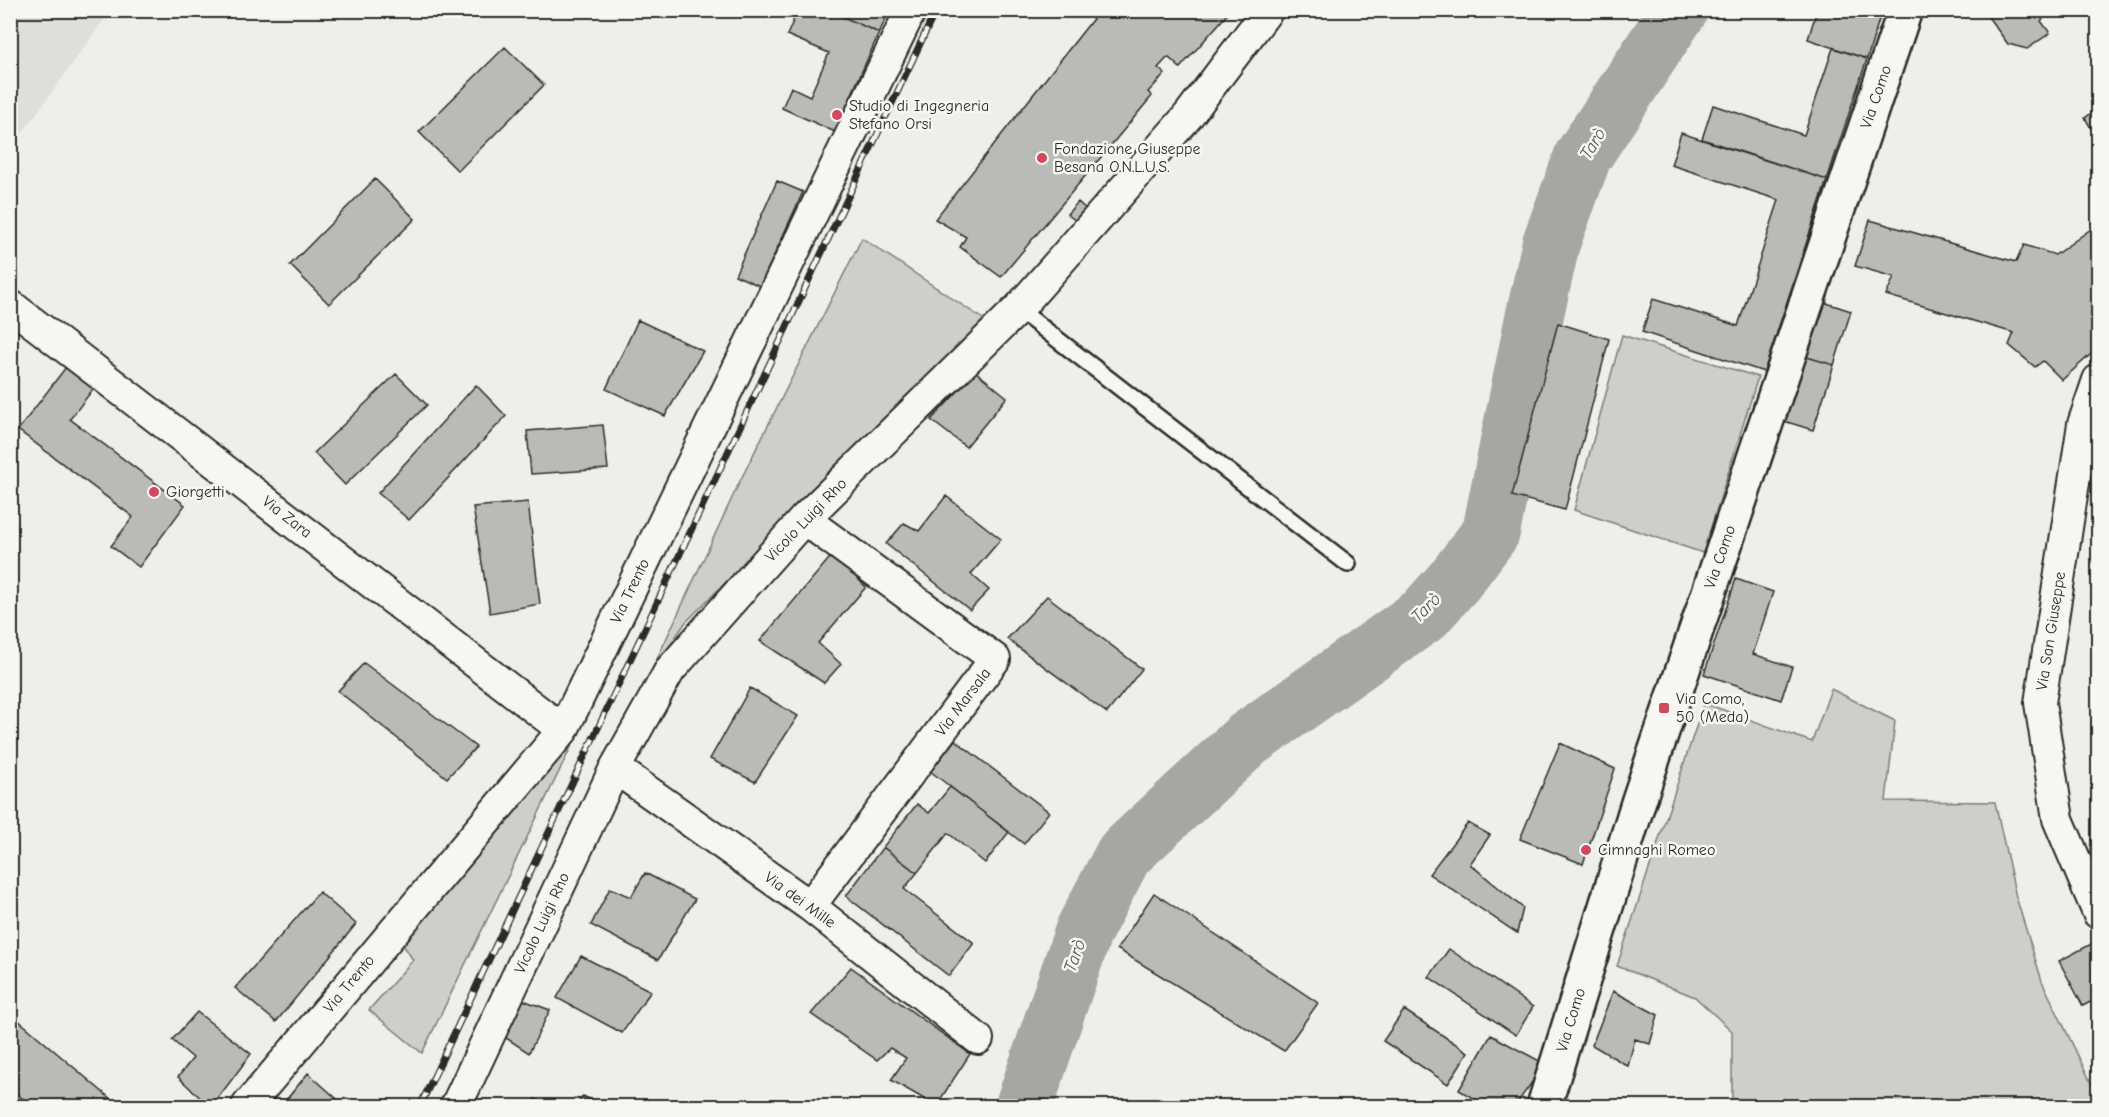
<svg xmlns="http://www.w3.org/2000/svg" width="2109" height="1117" font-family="'Comic Neue',sans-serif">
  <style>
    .built { fill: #dededb }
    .green { fill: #cececa; stroke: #7c7c7a; stroke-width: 1.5 }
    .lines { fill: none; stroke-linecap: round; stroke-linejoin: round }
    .river { stroke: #a6a6a3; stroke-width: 58 }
    .building { fill: #babab7; stroke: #2b2b2b; stroke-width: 1.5 }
    .service-casing { stroke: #2b2b2b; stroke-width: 20 }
    .minor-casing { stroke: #2b2b2b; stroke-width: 34 }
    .tertiary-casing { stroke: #2b2b2b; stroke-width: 38 }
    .service { stroke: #f6f6f2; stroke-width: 15 }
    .minor { stroke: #f6f6f2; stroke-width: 30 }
    .tertiary { stroke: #f6f6f2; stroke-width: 33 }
    .rail-casing { stroke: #2b2b2b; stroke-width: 7 }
    .rail { stroke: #f6f6f2; stroke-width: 4.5; stroke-dasharray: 14; stroke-linecap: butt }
    .poi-dot { fill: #d1495b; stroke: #f6f6f2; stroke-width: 2 }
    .labels { text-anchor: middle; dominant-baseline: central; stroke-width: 5; stroke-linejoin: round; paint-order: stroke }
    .street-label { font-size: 16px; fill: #2b2b2b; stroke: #f6f6f2 }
    .poi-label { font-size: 16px; fill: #2b2b2b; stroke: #f6f6f2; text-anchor: start }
    .water-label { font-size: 18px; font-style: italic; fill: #565655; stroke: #f6f6f2 }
  </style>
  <rect width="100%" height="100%" fill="#eeeeea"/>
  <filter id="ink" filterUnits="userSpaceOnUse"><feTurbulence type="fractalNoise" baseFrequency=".0167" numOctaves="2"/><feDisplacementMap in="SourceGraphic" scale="12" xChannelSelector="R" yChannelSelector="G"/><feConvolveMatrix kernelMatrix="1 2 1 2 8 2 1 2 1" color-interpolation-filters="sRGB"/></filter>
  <g filter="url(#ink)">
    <path class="built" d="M11,10l99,1 -99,138 -1,-138z"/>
    <path class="green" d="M862,238l124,83 -301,302 -37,55 92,-197z
      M1622,335l136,42 -55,176 -129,-43z
      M1831,689l64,32 -9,80 109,1 21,95 26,84 56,116v9h-366v-75l-37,-34 -78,-31 87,-263 108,39z
      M573,743l-151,310 -53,-43 44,-50 -11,-17z"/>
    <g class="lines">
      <path class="river" d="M1024,1106l60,-176 40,-76 123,-114 177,-125 31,-35 36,-48 42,-209 18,-80 32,-87 96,-146"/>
    </g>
    <path class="building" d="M798,10h30l51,23 -44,99 -53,-24 9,-21 19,9 19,-43 -42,-18z
      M828,10h62l-11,23z
      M1095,10h136l-51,58 -12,-11 -10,11 7,6 -17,18 4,4 -151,181 -41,-30 6,-10 -31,-18 161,-204 -3,-3z
      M1817,10h65l-15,49 -59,-20z
      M1983,10h53l7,9 -2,2 9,12 -23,16 -19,-5z
      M505,47l39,38 -86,86 -39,-39z
      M1833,48l34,11 -40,121 -125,-41 11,-34 91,30z
      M2098,108v32l-13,-22z
      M1681,133l146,47 -63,192 -122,-40 11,-33 85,27 41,-126 -108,-35z
      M375,179l40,40 -86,85 -39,-39z
      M777,181l26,11 -43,94 -25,-11z
      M1078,202l9,8 -10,12 -10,-8z
      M1870,220l146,42 8,-17 31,10 43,-31v124l-36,32 -19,-19 -8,6 -26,-22 5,-12 -128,-38 8,-18 -39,-11z
      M1808,297l43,14 -17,54 -44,-13z
      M638,320l65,31 -38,65 -59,-27z
      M1558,323l51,16 -44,171 -53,-14z
      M1790,352l44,13 -21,65 -45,-14z
      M66,367l28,21 -24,31 115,86 -46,62 -28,-21 22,-29 -115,-87z
      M976,372l31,25 -41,50 -35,-27z
      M396,374l31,31 -82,80 -31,-32z
      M476,385l30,31 -97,104 -31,-27z
      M2098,417v35l-11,-4z
      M603,425l5,44 -77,5 -4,-43z
      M946,496l55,43 -30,35 18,16 -19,20 -84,-66 18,-21 15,8z
      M528,502l12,102 -50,9 -17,-106z
      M833,554l33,33 -48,56 23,21 -17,19 -64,-42z
      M1736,579l37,13 -20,62 39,13 -11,33 -77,-26z
      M1047,596l95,73 -35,44 -100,-74z
      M364,663l112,84 -29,31 -109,-87z
      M750,688l48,28 -43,66 -45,-23z
      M955,740l94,72 -25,32 -94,-73z
      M1560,743l55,26 -32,95 -63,-25z
      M950,787l59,45 -24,31 -37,-30 -31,40 -34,-26 34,-43 12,9z
      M1468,823l22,12 -20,29 53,44 -6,25 -88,-59z
      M883,847l34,26 -13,16 70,54 -25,33 -103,-80z
      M645,873l50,26 -37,61 -67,-35 19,-37 21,9z
      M319,892l37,32 -80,98 -41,-34z
      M1154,893l164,110 -34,48 -167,-102z
      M2097,941l1,57 -15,8 -24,-45z
      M1449,949l84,58 -17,28 -87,-58z
      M581,956l70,35 -29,42 -65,-35z
      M851,967l119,87 -34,52 -45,-26 15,-22 -16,-10 -13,12 -66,-46z
      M1613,991l45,24 -8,29 -15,-5 -7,27 -36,-21z
      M523,1000l27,10 -21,43 -26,-17z
      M1404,1010l64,42 -20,32 -65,-43z
      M197,1012l54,42 -39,52h-3l-31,-29 15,-19 -21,-18z
      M10,1013l109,93h-86l-23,-17z
      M1491,1035l54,29 -30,42h-28l-28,-16z
      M308,1073l37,33h-49l-9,-7z
      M583,1096l21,10h-28z
      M535,1099l15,7h-19z"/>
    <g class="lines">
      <g class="service-casing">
        <path id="service" d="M1018,309l330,255"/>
      </g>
      <g class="minor-casing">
        <path id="minor" d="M10,305l553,425
          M2098,380l-15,44 -43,279 18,116 40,94
          M804,519l191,140 -185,247
          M615,768l195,138 168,133
          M247,1106l316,-376 348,-720
          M456,1106l159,-338 55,-98 134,-151 214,-210 170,-193 80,-106"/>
      </g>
      <g class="tertiary-casing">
        <path id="tertiary" d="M1544,1106l95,-306 266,-790"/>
      </g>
      <use href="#service" class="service"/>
      <use href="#minor" class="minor"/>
      <use href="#tertiary" class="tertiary"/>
      <g class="rail-casing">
        <path id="rail" d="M420,1106l516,-1096"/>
      </g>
      <use href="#rail" class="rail"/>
    </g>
  </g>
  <g class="poi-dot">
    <circle cx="837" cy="115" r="6"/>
    <circle cx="1042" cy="158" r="6"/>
    <circle cx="154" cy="492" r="6"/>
    <rect x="1658" y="702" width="12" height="12" rx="3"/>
    <circle cx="1586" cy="850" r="6"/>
  </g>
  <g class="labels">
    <g class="street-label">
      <text transform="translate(1876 97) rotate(-71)">Via Como</text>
      <text transform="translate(287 517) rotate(38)">Via Zara</text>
      <text transform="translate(806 520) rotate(-46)">Vicolo Luigi Rho</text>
      <text transform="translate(1720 557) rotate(-71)">Via Como</text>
      <text transform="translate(630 591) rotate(-64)">Via Trento</text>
      <text transform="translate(2051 631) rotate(-81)">Via San Giuseppe</text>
      <text transform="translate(963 702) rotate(-53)">Via Marsala</text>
      <text transform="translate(800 900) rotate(36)">Via dei Mille</text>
      <text transform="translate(542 923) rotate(-65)">Vicolo Luigi Rho</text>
      <text transform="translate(349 984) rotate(-50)">Via Trento</text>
      <text transform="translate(1571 1020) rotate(-73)">Via Como</text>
    </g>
    <g class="poi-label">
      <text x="849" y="106">Studio di Ingegneria<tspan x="849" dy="18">Stefano Orsi</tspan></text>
      <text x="1054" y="149">Fondazione Giuseppe<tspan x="1054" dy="18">Besana O.N.L.U.S.</tspan></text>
      <text x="166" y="492">Giorgetti</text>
      <text x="1676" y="699">Via Como,<tspan x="1676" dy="18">50 (Meda)</tspan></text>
      <text x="1598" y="850">Cimnaghi Romeo</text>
    </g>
    <g class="water-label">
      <text transform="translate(1593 144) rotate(-59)">Tarò</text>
      <text transform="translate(1426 608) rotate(-45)">Tarò</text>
      <text transform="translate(1075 956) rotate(-71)">Tarò</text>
    </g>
  </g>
  <rect width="2109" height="1117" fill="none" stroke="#f6f6f2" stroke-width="36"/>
  <rect x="18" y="18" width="2073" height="1081" fill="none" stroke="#2b2b2b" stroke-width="2" filter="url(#ink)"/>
</svg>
